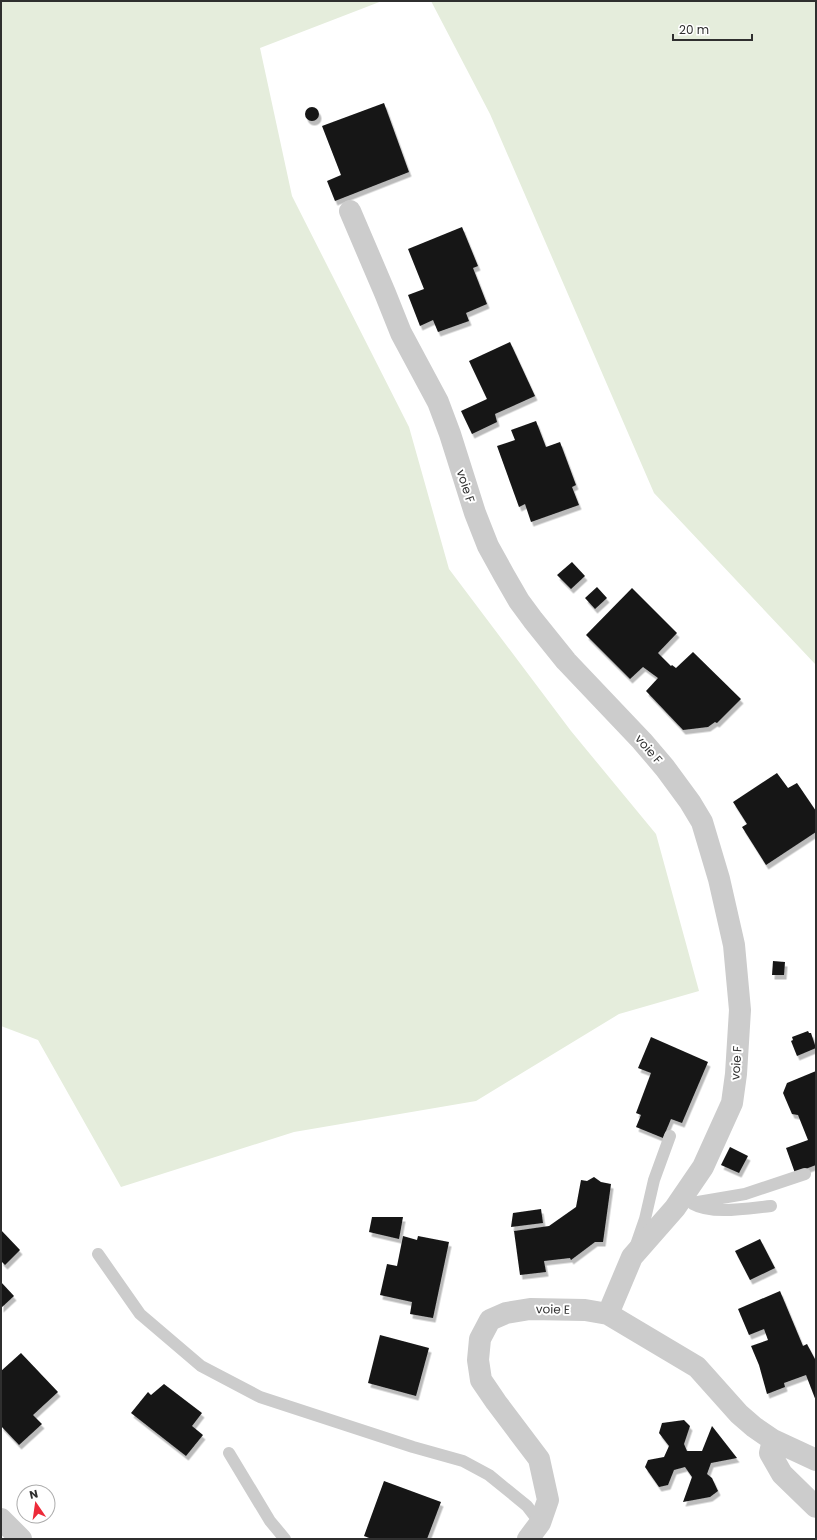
<svg xmlns="http://www.w3.org/2000/svg" width="817" height="1540" font-family="Poppins,sans-serif">
  <style>
    .green { fill: #e5eddc }
    .building { fill: #161616; filter: url(#shadow) }
    .lines { fill: none; stroke-linecap: round; stroke-linejoin: round }
    .service { stroke: #ccc; stroke-width: 12 }
    .minor { stroke: #ccc; stroke-width: 22 }
    .labels { text-anchor: middle; dominant-baseline: central; stroke-width: 4; stroke-linejoin: round; paint-order: stroke }
    .street-label { font-size: 12px; fill: #2f2f2f; stroke: #fff }
  </style>
  <defs>
    <filter id="shadow"><feDropShadow dx="2.5" dy="4.5" stdDeviation="0" flood-color="#0004"/></filter>
  </defs>
  <rect width="100%" height="100%" fill="#fff"/>
  <path class="green" d="M1,1h381l-122,47 32,148 117,231 40,142 122,162 85,103 43,157 -80,23 -143,87 -182,31 -173,55 -83,-147 -37,-14z
    M431,1h385v664l-162,-172 -164,-379z"/>
  <path class="building" d="M384,103l25,69 -74,29 -8,-20 14,-6 -19,-49z
    M305 114a7 7 0 1 1 14 0a7 7 0 1 1-14 0Z
    M462,227l16,39 -5,2 14,36 -21,9 3,8 -31,11 -5,-12 -13,6 -12,-31 16,-6 -16,-40z
    M510,342l25,54 -40,18 2,8 -25,12 -11,-23 26,-12 -18,-38z
    M536,421l10,26 14,-5 16,43 -4,2 7,18 -48,17 -6,-18 -6,3 -22,-61 18,-6 -4,-10z
    M572,562l13,14 -14,13 -14,-14z
    M597,587l10,11 -12,11 -10,-11z
    M632,588l45,45 -19,20 13,13 1,-1 4,3 17,-16 48,47 -24,24 -2,-1 -7,5 -25,3 -37,-39 12,-13 -15,-11 -13,12 -44,-44z
    M777,773l11,15 9,-5 19,28v21l-50,33 -24,-38 5,-3 -14,-22z
    M773,961l12,1 -1,13h-12z
    M808,1031l1,2h2l5,15 -19,8 -6,-15 2,-1 -1,-3z
    M651,1037l57,25 -26,61 -11,-4 -8,19 -27,-11 5,-12 -5,-2 15,-40 -13,-5z
    M816,1071v94l-21,8 -9,-25 22,-8 -10,-25 -6,-1 -9,-21 4,-10z
    M730,1147l18,9 -9,17 -18,-8z
    M594,1177l7,5 10,2 -8,58h-8l-24,18 -1,-2 -26,3 2,11 -26,3 -6,-44 35,-5 27,-19 5,-27 6,1z
    M541,1209l2,14 -32,4 2,-14z
    M372,1217h31l-4,22 -30,-7z
    M1,1230l19,20 -15,15 -4,-4z
    M403,1236l14,4 1,-4 31,6 -16,76 -23,-4 2,-12 -32,-7 7,-31 10,2z
    M760,1239l15,29 -25,12 -15,-29z
    M1,1282l13,14 -13,12z
    M780,1291l23,55 4,-2 9,17v40l-10,-26 -22,8 1,4 -18,7 -8,-29 -8,-19 17,-6 -4,-11 -15,6 -11,-26z
    M380,1335l49,13 -13,48 -48,-13z
    M21,1353l37,39 -25,23 9,9 -23,21 -18,-19v-55z
    M164,1384l38,29 -10,13 11,9 -17,21 -55,-43 17,-21 3,3z
    M684,1420l6,6 -6,18 3,7h15l10,-25 25,32 -26,5 -4,11 5,4 6,13 -8,6 -27,5 9,-25 -7,-10 -11,3 -6,15 -9,2 -14,-20 3,-7 16,-3 5,-11 -10,-13 3,-10z
    M384,1481l57,21 -14,37h-55l-8,-3z"/>
  <g class="lines">
    <path class="service" d="M692,1203l53,-9 60,-20
      M693,1204c19,11 57,4 78,2
      M636,1245l9,-26 9,-39 16,-44
      M98,1254l42,60 61,52 59,31 153,50 50,14 26,14 38,31 13,17
      M229,1453l41,68 15,18"/>
    <path class="minor" d="M350,211l35,82 16,40 37,69 12,32 25,79 13,33 16,29 15,26 14,19 33,41 76,80 23,27 25,34 12,20 17,57 15,66 6,65 -4,64 -4,29 -29,64 -28,41 -43,49 -24,57
      M773,1440l-3,13 12,21 34,33
      M1,1519l20,20
      M528,1539l12,-16 8,-23 -9,-41 -43,-57 -15,-22 -3,-20 2,-21 10,-19 16,-7 24,-4 55,1 23,4 89,53 42,47 15,13 19,13 43,20"/>
  </g>
  <g class="labels">
    <g class="street-label">
      <text transform="translate(466 486) rotate(72)">voie F</text>
      <text transform="translate(649 749) rotate(49)">voie F</text>
      <text transform="translate(736 1063) rotate(-86)">voie F</text>
      <text transform="translate(553 1309) rotate(1)">voie E</text>
    </g>
  </g>
  <rect width="817" height="1540" fill="none" stroke="#2f2f2f" stroke-width="4"/>
  <g transform="translate(36 1504) rotate(347)"><circle r="19" fill="#ffffff" stroke="#acacac"/>
  <path d="M0-3L7 15L0 10L-7 15Z" fill="#ed2a39"/>
  <text y="-6" font-size="11" font-weight="bold" text-anchor="middle" fill="#2f2f2f">N</text>
  </g>
  <path d="M673 34v6h79v-6" fill="none" stroke="#2f2f2f" stroke-width="2"/>
  <text x="679" y="34" font-size="12" fill="#2f2f2f" stroke="#ffffff" stroke-width="3" paint-order="stroke">20 m</text>
</svg>
